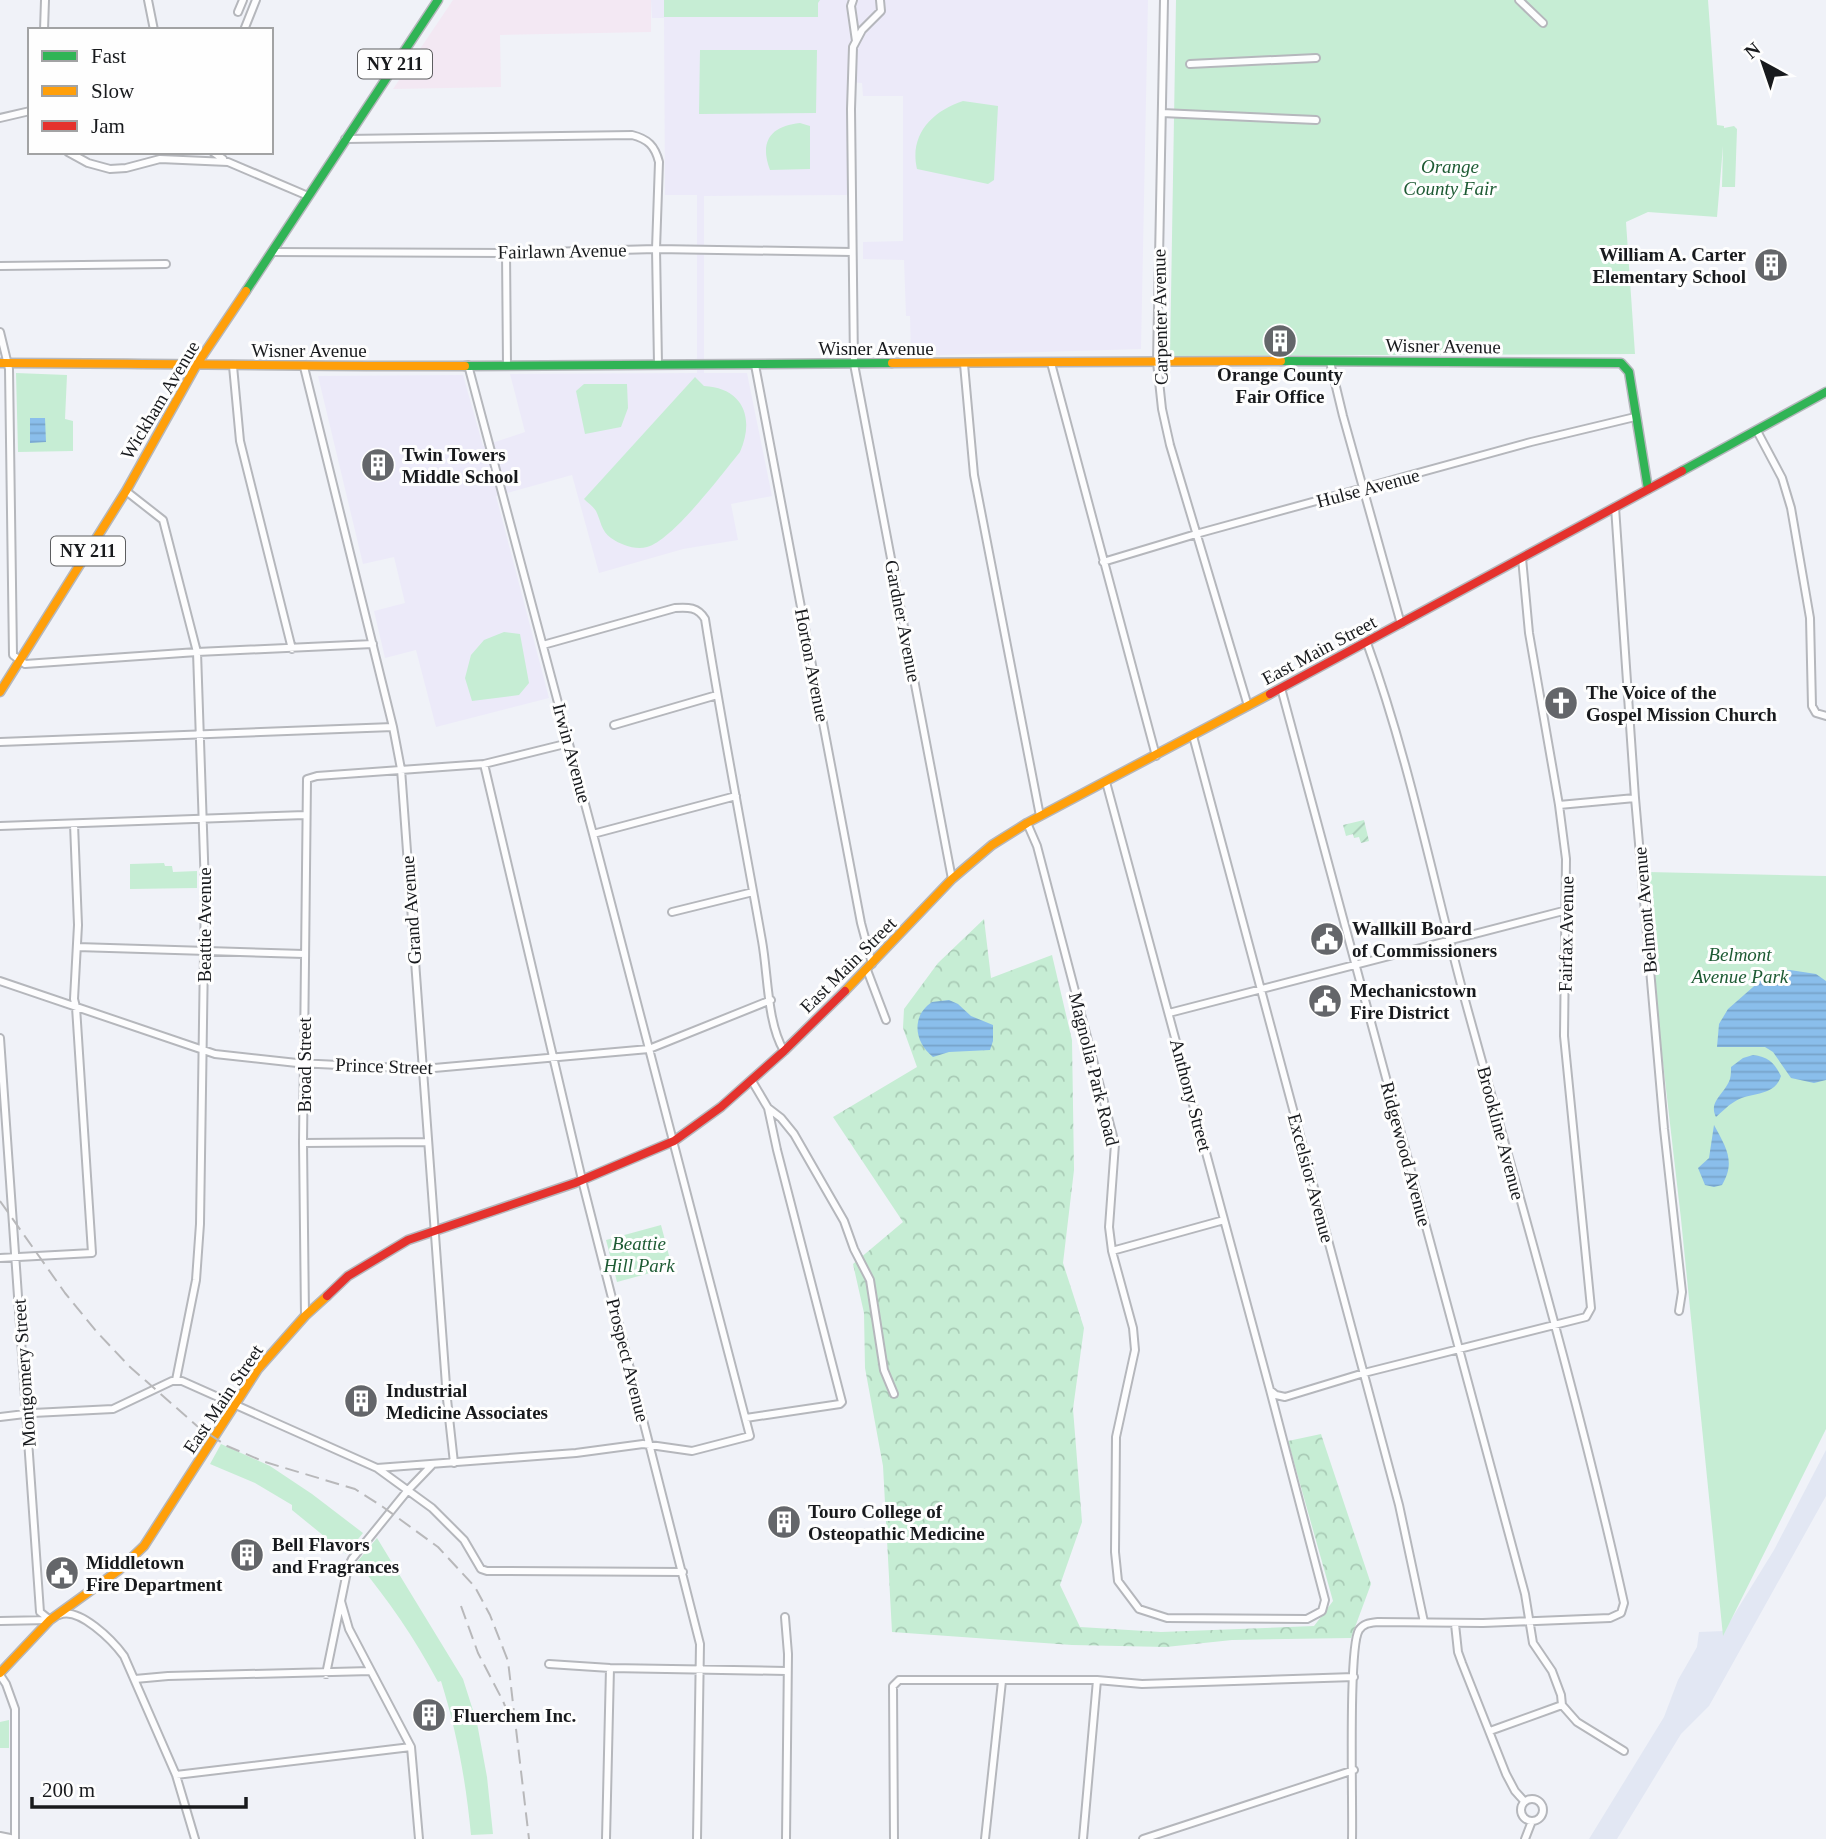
<svg xmlns="http://www.w3.org/2000/svg" width="1826" height="1839" font-family="'Times New Roman',serif">
  <style>
    .commercial { fill: #f3e8f3 }
    .built { fill: #e2e7f3 }
    .education { fill: #eceaf9 }
    .forest { fill: url(#forest-crowns) }
    .park { fill: #c6edd4 }
    .garden { fill: url(#garden-furrows) }
    .water { fill: url(#water-rules) }
    .lines { fill: none; stroke-linecap: round; stroke-linejoin: round }
    .street-casing { stroke: #b5b7bc; stroke-width: 10 }
    .fast-casing { stroke: #b5b7bc; stroke-width: 11 }
    .slow-casing { stroke: #b5b7bc; stroke-width: 11 }
    .jam-casing { stroke: #b5b7bc; stroke-width: 11 }
    .street { stroke: #fdfdfe; stroke-width: 6 }
    .fast { stroke: #30b455; stroke-width: 8 }
    .slow { stroke: #ff9f0a; stroke-width: 8 }
    .jam { stroke: #e5322d; stroke-width: 8 }
    .rail { stroke: #b8b8ba; stroke-width: 2; stroke-dasharray: 14 7; stroke-linecap: butt }
    .labels { text-anchor: middle; dominant-baseline: central; stroke-width: 6; stroke-linejoin: round; paint-order: stroke }
    .shield { fill: #fefefe; stroke: #5d5e60; stroke-width: 2 }
    .shield-label { font-size: 18px; font-weight: bold; fill: #181a1d }
    .park-label { font-size: 19px; font-style: italic; fill: #1e5b34; stroke: #fefefe }
    .street-label { font-size: 19px; fill: #181a1d; stroke: #fefefe }
    .poi-label { font-size: 19px; font-weight: bold; fill: #181a1d; stroke: #fefefe; text-anchor: start }
  </style>
  <defs>
    <pattern id="forest-crowns" width="20" height="18" patternUnits="userSpaceOnUse" patternTransform="scale(1.75)"><rect width="20" height="18" fill="#c6edd4"/><path d="M2 6a3 3 0 1 1 6 0M12 15a3 3 0 1 1 6 0" fill="none" stroke="#a9cbb6"/></pattern>
    <pattern id="garden-furrows" width="10" height="10" patternUnits="userSpaceOnUse" patternTransform="scale(1.75)"><rect width="10" height="10" fill="#c6edd4"/><path d="M-1 1l2-2M0 10L10 0M9 11l2-2" fill="none" stroke="#a9cbb6"/></pattern>
    <pattern id="water-rules" width="6" height="5" patternUnits="userSpaceOnUse" patternTransform="scale(1.75)"><rect width="6" height="5" fill="#8abeeb"/><path d="M0 2.5h6" fill="none" stroke="#76a3c9"/></pattern>
  </defs>
  <rect width="100%" height="100%" fill="#f0f2f8"/>
  <path class="commercial" d="M453,0h198v32l-151,3 1,52 -108,2z"/>
  <path class="built" d="M1826,1450v46l-117,210 -28,28 -64,105h-28l75,-122 14,-37 19,-33 2,-15 25,-1 50,-81z"/>
  <path class="education" d="M651,0h497l-7,349 -230,7 -1,-40h-4l-2,-56 -41,-1v-17l40,-1v-145h-40l-1,-13 -15,-1v113l-143,1v177h43l25,123 -41,8 7,36 -55,9 -84,24 -27,-98 -76,21 53,202 -113,29 -20,-77 -31,8 -11,-47 31,-8 -11,-46 -31,7 -45,-188 145,-1 20,71 42,-14 -15,-58 187,-1v-178h-32l-1,-177h-12z"/>
  <path class="forest" d="M984,919l7,59 61,-23 20,85 2,130 -11,93 21,65 -11,81 9,113 -22,63 20,42 81,5 153,-6 19,-25 -45,-160 33,-7 50,150 -20,54 -119,2 -66,7 -94,-2 -180,-13 -9,-166 -18,-98 -1,-55 -11,-49 50,-42 -70,-105 84,-50 -14,-39 1,-19 34,-46z"/>
  <path class="park" d="M664,0h156l-2,3v14h-154z
    M1176,0h532l9,125 7,1v2l10,-2 3,3 -2,58h-13l1,-41 -6,71 -69,-5 -22,10 9,132 -465,2z
    M700,50h117l-1,63 -117,1z
    M963,101l35,5 -4,74 -6,4 -71,-15c-8,-34 15,-58 46,-68z
    M800,123l10,3v43l-40,1c-11,-29 1,-44 30,-47z
    M16,373l51,2 -2,44 8,2v30l-55,1z
    M695,377l9,9c39,2 51,32 36,66 -19,23 -67,88 -93,95 -12,3 -26,-2 -36,-9 -10,-7 -10,-17 -15,-27 -3,-5 -8,-8 -12,-12z
    M584,384h43l1,24 -7,19 -36,7 -9,-43z
    M504,632l16,2 9,49 -10,12 -47,6 -7,-23 6,-23 13,-15z
    M164,863l1,3h7l1,6 24,-1v17l-67,1v-25z
    M1648,872l178,4v553l-103,207 -42,-417 -22,-191z
    M661,1225l11,42 -55,15 -11,-42z
    M221,1444l49,22 42,28 51,39 -17,21 -54,-44v-5l-37,-22 -45,-19z
    M377,1538l86,141 14,44 10,54 6,57 -22,1c-5,-53 -14,-103 -30,-154l-3,1c-24,-45 -49,-81 -81,-120z
    M9,1720v28h-9v-26z"/>
  <path class="garden" d="M1364,820l5,21 -8,2 -2,-6 -5,1 -1,-4 -7,2 -3,-11z"/>
  <path class="water" d="M30,418h15l1,24 -16,1z
    M1790,970l26,4 10,7v99l-12,3 -23,-5 -18,-26 -8,-5h-48l2,-23 9,-15 41,-36z
    M949,1000l9,4 13,12 22,9v16l-3,9 -41,2 -16,5c-19,-15 -22,-41 -1,-55z
    M1753,1055c15,2 21,7 28,21 -7,22 -31,15 -47,26 -7,4 -12,10 -18,15 -8,-16 9,-23 14,-38 1,-4 1,-8 1,-12l12,-9z
    M1714,1125c12,22 22,37 8,60l-8,2 -9,-2 -7,-17 11,-10z"/>
  <g class="lines">
    <g class="street-casing">
      <path id="street" d="M148,0l6,30
        M853,0l-2,6 5,35
        M880,0l1,11 -19,19 -9,17 -2,62 3,255 98,515
        M1164,0l-7,362 5,47 8,36 78,261
        M1519,0l24,23
        M238,12l5,-12
        M44,30l1,-30
        M244,30l12,-30
        M1190,64l126,-6
        M1162,113l154,7
        M0,118l30,-7
        M345,139l287,-4c16,4 23,11 27,27l-3,87 2,115
        M68,152l20,11 22,6 16,-1 34,-9 68,3 80,34
        M213,152l10,7
        M272,252l234,1 150,-4 196,3
        M506,253l1,112
        M0,266l166,-2
        M0,332l9,37 4,286 12,9 172,-12 176,-8
        M1330,362l13,54 58,208
        M1051,363l105,393
        M964,364l10,111 66,341
        M755,365l106,558 11,41
        M233,366l7,75 52,208
        M304,367l89,360 8,42 46,630 7,64
        M1757,431l25,47 9,30 19,110 2,88 4,7 10,3
        M126,491l37,29 34,132 8,236 -5,336 -4,56 -20,100
        M1615,507l20,291 29,331 18,163 -3,19
        M1103,562l93,-28 335,-92 104,-25
        M543,645l132,-37c13,-1 23,-1 30,11 17,108 38,215 57,322 6,33 5,82 22,110
        M1281,688l244,906 8,49 19,28 9,24 1,10 15,17 47,29
        M614,725l103,-30
        M1193,736l206,769 25,117
        M0,742l393,-15
        M484,764l100,424 116,456 -3,195
        M1106,782l164,608 6,5 9,2 79,-24 222,-56 5,-9 -27,-272 2,-177 -7,-54 -30,-172 -7,-75
        M1559,805l76,-7
        M1027,823l10,23 78,298 -6,83 3,24 21,77 2,22 -19,87 -1,115 3,29 21,28 28,9 140,1 15,-8 3,-11 -55,-210
        M0,826l305,-11
        M593,834l143,-38
        M672,912l81,-20
        M77,947l227,7
        M867,970l19,50
        M0,981l215,73 82,9 126,6 226,-20 122,-49
        M1169,1013l398,-103
        M0,1038l40,574 10,8
        M768,1108l13,10 13,16 50,87 10,28 16,31 14,90 10,24
        M303,1143l125,-1
        M1112,1251l112,-31
        M0,1258l92,-5 -16,-246 -2,-8 4,-74 -4,-101
        M305,1316l-2,-173 4,-364 10,-3 167,-12 85,-21
        M0,1417l33,-4 80,-4 59,-28h10l195,87 55,40 32,32 17,29 6,2 196,1
        M746,1418l94,-14 2,-2 -65,-252 -9,-42 -16,-27
        M377,1468l199,-15 67,-9 49,7 58,-15 -157,-602 -125,-469
        M341,1601l8,28 62,118 8,92
        M59,1615c20,-9 54,26 65,41l52,119 19,64
        M785,1617l3,37 -2,185
        M0,1621l49,-1
        M1455,1624l3,28 4,11 44,111 9,17 9,10
        M549,1664l61,4 176,3
        M326,1674l22,-107 4,-8 56,-69 24,-25
        M0,1675l6,9 9,25v130
        M135,1679l33,-3 203,-5
        M1490,1731l72,-26
        M176,1775l235,-28
        M1521 1810a11 11 0 1 1 22 0a11 11 0 1 1-22 0Z
        M0,1836l15,3
        M606,1839l4,-171
        M894,1839l-1,-153 6,-6h198l45,4 212,-7
        M985,1839l17,-158
        M1083,1839l14,-159
        M1143,1839l211,-69
        M1352,1839c1,-32 -4,-192 7,-209 5,-7 11,-7 19,-8l105,1 127,-5 11,-5 3,-10c-45,-203 -104,-403 -159,-603 -32,-119 -56,-241 -98,-357
        M1525,1839l7,-18"/>
    </g>
    <g class="fast-casing">
      <path id="fast" d="M246,291l192,-291
        M1281,361l340,2 8,9 19,117
        M465,366l427,-3
        M1682,471l144,-79"/>
    </g>
    <g class="slow-casing">
      <path id="slow" d="M0,363c155,0 310,4 465,3
        M892,363l389,-2
        M0,692l126,-201 71,-127 49,-73
        M845,991l107,-112 40,-34 35,-22 243,-129
        M0,1673l50,-53 69,-50 25,-24 114,-177 47,-53 22,-20"/>
    </g>
    <g class="jam-casing">
      <path id="jam" d="M1270,694l412,-223
        M327,1296l21,-20 60,-36 167,-57 99,-42 47,-34 63,-56 61,-60"/>
    </g>
    <use href="#street" class="street"/>
    <use href="#fast" class="fast"/>
    <use href="#slow" class="slow"/>
    <use href="#jam" class="jam"/>
    <path class="rail" d="M0,1201l65,92 31,38 33,35 68,60 30,20 38,16 90,27 28,18 55,40 37,40 15,28 18,46 21,178
      M461,1606l17,47 25,48 8,20"/>
  </g>
  <defs>
    <g id="building-disc" transform="scale(1.75)"><circle r="9.5" fill="#64666a" stroke="#fefefe"/><path d="M-4-6H4V6H1V3H-1V6H-4ZM-2.5-4.3h1.7v1.8h-1.7ZM.8-4.3h1.7v1.8H.8ZM-2.5-1h1.7V.8h-1.7ZM.8-1h1.7V.8H.8Z" fill="#fff"/></g>
    <g id="church-disc" transform="scale(1.75)"><circle r="9.5" fill="#64666a" stroke="#fefefe"/><path d="M-1.2-6h2.4v3.5h3.3v2.4h-3.3V6h-2.4V-.1h-3.3v-2.4h3.3Z" fill="#fff"/></g>
    <g id="civic-disc" transform="scale(1.75)"><circle r="9.5" fill="#64666a" stroke="#fefefe"/><path d="M-.6-6.5H3V-4.5H.6V-3L4-1V1h2V6H-6V1h2V-1L-.6-3ZM-1.2 2.5V6h2.4V2.5Z" fill="#fff"/></g>
  </defs>
  <g fill-rule="evenodd">
    <use href="#building-disc" x="1771" y="265"/>
    <use href="#building-disc" x="1280" y="341"/>
    <use href="#building-disc" x="378" y="465"/>
    <use href="#church-disc" x="1561" y="703"/>
    <use href="#civic-disc" x="1327" y="939"/>
    <use href="#civic-disc" x="1325" y="1001"/>
    <use href="#building-disc" x="361" y="1401"/>
    <use href="#building-disc" x="784" y="1522"/>
    <use href="#building-disc" x="247" y="1555"/>
    <use href="#civic-disc" x="62" y="1573"/>
    <use href="#building-disc" x="429" y="1715"/>
  </g>
  <g class="labels">
    <g class="shield">
      <rect x="358" y="49.5" width="74" height="29" rx="5"/>
      <rect x="51" y="536.5" width="74" height="29" rx="5"/>
    </g>
    <g class="shield-label">
      <text x="395" y="64">NY 211</text>
      <text x="88" y="551">NY 211</text>
    </g>
    <g class="park-label">
      <text x="1450" y="166">Orange<tspan x="1450" dy="22">County Fair</tspan></text>
      <text x="1740" y="954">Belmont<tspan x="1740" dy="22">Avenue Park</tspan></text>
      <text x="639" y="1243">Beattie<tspan x="639" dy="22">Hill Park</tspan></text>
    </g>
    <g class="street-label">
      <text transform="translate(562 251) rotate(-1)">Fairlawn Avenue</text>
      <text transform="translate(1160 317) rotate(-91)">Carpenter Avenue</text>
      <text transform="translate(1443 346) rotate(1)">Wisner Avenue</text>
      <text x="876" y="348">Wisner Avenue</text>
      <text x="309" y="350">Wisner Avenue</text>
      <text transform="translate(160 400) rotate(-59)">Wickham Avenue</text>
      <text transform="translate(1368 488) rotate(-15)">Hulse Avenue</text>
      <text transform="translate(903 621) rotate(79)">Gardner Avenue</text>
      <text transform="translate(1319 650) rotate(-28)">East Main Street</text>
      <text transform="translate(812 665) rotate(79)">Horton Avenue</text>
      <text transform="translate(572 753) rotate(75)">Irwin Avenue</text>
      <text transform="translate(411 910) rotate(-94)">Grand Avenue</text>
      <text transform="translate(1645 910) rotate(-95)">Belmont Avenue</text>
      <text transform="translate(204 925) rotate(-90)">Beattie Avenue</text>
      <text transform="translate(1566 934) rotate(-89)">Fairfax Avenue</text>
      <text transform="translate(848 965) rotate(-45)">East Main Street</text>
      <text transform="translate(304 1065) rotate(-90)">Broad Street</text>
      <text transform="translate(384 1066) rotate(2)">Prince Street</text>
      <text transform="translate(1094 1069) rotate(76)">Magnolia Park Road</text>
      <text transform="translate(1191 1095) rotate(75)">Anthony Street</text>
      <text transform="translate(1501 1133) rotate(75)">Brookline Avenue</text>
      <text transform="translate(1406 1154) rotate(75)">Ridgewood Avenue</text>
      <text transform="translate(1311 1178) rotate(75)">Excelsior Avenue</text>
      <text transform="translate(628 1360) rotate(76)">Prospect Avenue</text>
      <text transform="translate(24 1373) rotate(-94)">Montgomery Street</text>
      <text transform="translate(223 1399) rotate(-56)">East Main Street</text>
    </g>
    <g class="poi-label">
      <text x="1746" y="254" text-anchor="end">William A. Carter<tspan x="1746" dy="22">Elementary School</tspan></text>
      <text x="1280" y="374" text-anchor="middle">Orange County<tspan x="1280" dy="22">Fair Office</tspan></text>
      <text x="402" y="454">Twin Towers<tspan x="402" dy="22">Middle School</tspan></text>
      <text x="1586" y="692">The Voice of the<tspan x="1586" dy="22">Gospel Mission Church</tspan></text>
      <text x="1352" y="928">Wallkill Board<tspan x="1352" dy="22">of Commissioners</tspan></text>
      <text x="1350" y="990">Mechanicstown<tspan x="1350" dy="22">Fire District</tspan></text>
      <text x="386" y="1390">Industrial<tspan x="386" dy="22">Medicine Associates</tspan></text>
      <text x="808" y="1511">Touro College of<tspan x="808" dy="22">Osteopathic Medicine</tspan></text>
      <text x="272" y="1544">Bell Flavors<tspan x="272" dy="22">and Fragrances</tspan></text>
      <text x="86" y="1562">Middletown<tspan x="86" dy="22">Fire Department</tspan></text>
      <text x="453" y="1715">Fluerchem Inc.</text>
    </g>
  </g>
  <rect x="28" y="28" width="245" height="126" fill="#fefefe" stroke="#a2a3a4" stroke-width="2"/>
  <rect x="42" y="51" width="35" height="10" fill="#30b455" stroke="#a2a3a4" stroke-width="2"/>
  <text x="91" y="63" font-size="21" fill="#181a1d">Fast</text>
  <rect x="42" y="86" width="35" height="10" fill="#ff9f0a" stroke="#a2a3a4" stroke-width="2"/>
  <text x="91" y="98" font-size="21" fill="#181a1d">Slow</text>
  <rect x="42" y="121" width="35" height="10" fill="#e5322d" stroke="#a2a3a4" stroke-width="2"/>
  <text x="91" y="133" font-size="21" fill="#181a1d">Jam</text>
  <g transform="translate(1763 63) rotate(320)" stroke="#fefefe" stroke-width="5" paint-order="stroke">
  <path d="M0-5L12 26L0 18L-12 26Z" fill="#181a1d"/>
  <text y="-10" font-size="19" font-weight="bold" text-anchor="middle" fill="#181a1d">N</text>
  </g>
  <path d="M32 1797v10h214v-10" fill="none" stroke="#181a1d" stroke-width="3.5"/>
  <text x="42" y="1797" font-size="21" fill="#181a1d" stroke="#fefefe" stroke-width="5" paint-order="stroke">200 m</text>
</svg>
